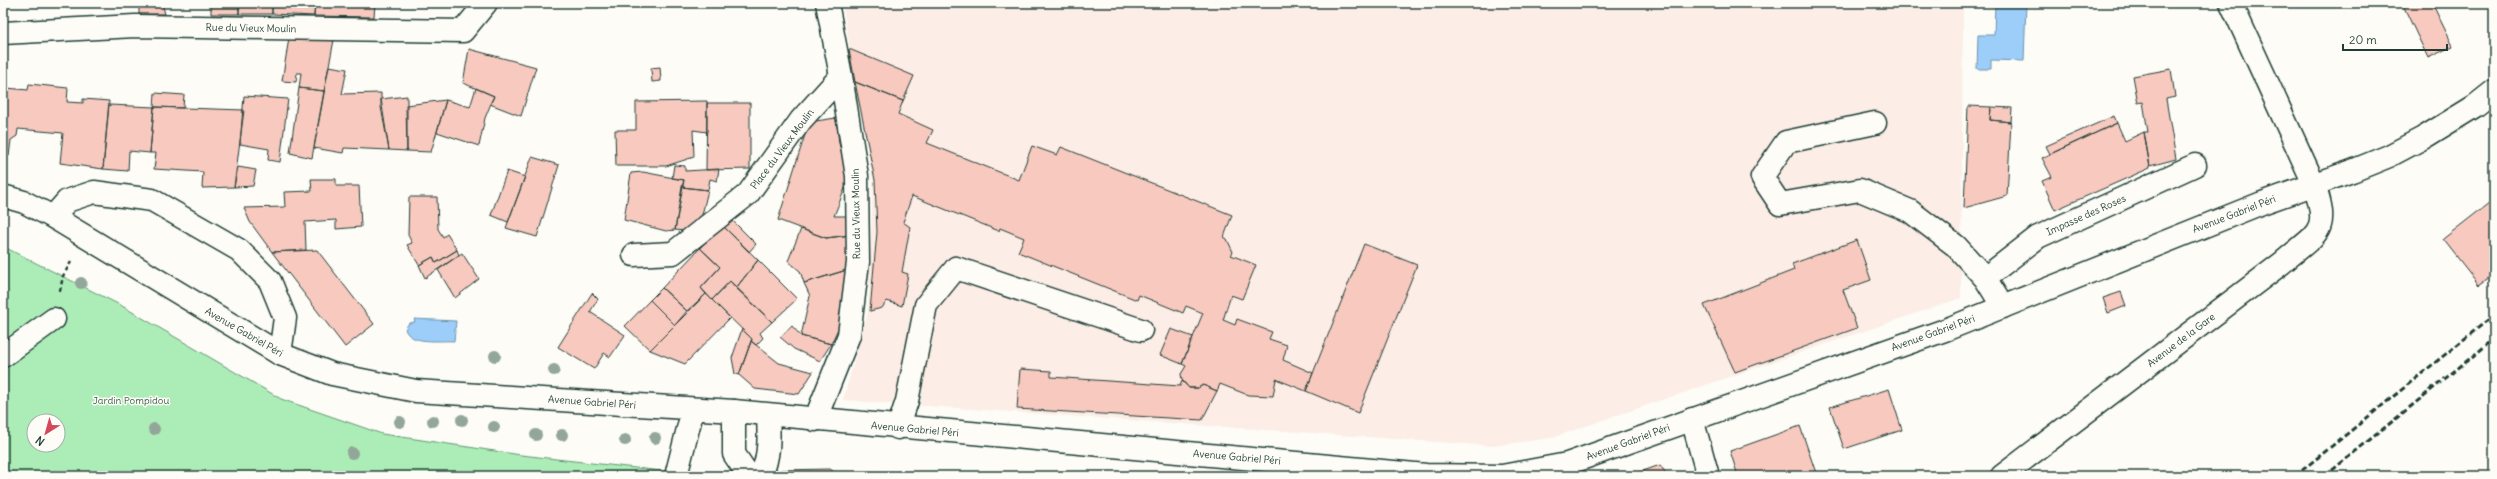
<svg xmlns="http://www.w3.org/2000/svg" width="2497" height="479" font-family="Delius,sans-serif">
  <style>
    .built { fill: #fcede6 }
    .green { fill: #acedb7; stroke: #669576; fill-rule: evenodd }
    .water { fill: #9dcdf9; stroke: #6b93aa }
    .building { fill: #f8c9bf; stroke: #1f3d34 }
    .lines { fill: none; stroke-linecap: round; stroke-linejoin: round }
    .minor-casing { stroke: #1f3d34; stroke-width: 25 }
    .major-casing { stroke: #1f3d34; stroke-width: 25 }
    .path { stroke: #1f3d34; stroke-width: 2.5; stroke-dasharray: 4 3; stroke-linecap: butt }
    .minor { stroke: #fdfcf7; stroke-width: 22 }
    .major { stroke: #fdfcf7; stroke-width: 22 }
    .rail { stroke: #1f3d34; stroke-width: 3; stroke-dasharray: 6 3; stroke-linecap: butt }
    .tree { fill: #92a69a }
    .labels { text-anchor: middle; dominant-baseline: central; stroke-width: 3; stroke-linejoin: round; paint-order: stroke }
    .street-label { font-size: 10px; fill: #1f3d34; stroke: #fdfcf7 }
    .park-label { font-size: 10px; fill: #3b604e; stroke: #fdfcf7 }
  </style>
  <rect width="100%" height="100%" fill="#fdfcf7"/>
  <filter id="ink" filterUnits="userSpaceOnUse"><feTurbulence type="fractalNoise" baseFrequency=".025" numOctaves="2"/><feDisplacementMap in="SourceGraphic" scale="8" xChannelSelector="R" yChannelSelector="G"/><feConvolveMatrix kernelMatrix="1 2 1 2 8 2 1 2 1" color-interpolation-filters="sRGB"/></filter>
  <g filter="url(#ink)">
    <path class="built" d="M842,3h1121l-2,295 -410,140 -58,8 -650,-46 25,-88 5,-131z"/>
    <path class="green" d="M6,248l116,58 159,93 101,35 139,21 185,21h-703v-224zM34,421h24v24h-24z"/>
    <path class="water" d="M1995,3h31l-2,58 -33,-1v9h-14l1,-34h16z
      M414,319l42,2 -2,20c-15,-1 -44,4 -49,-12l4,-6 6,-1z"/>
    <path class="building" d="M139,3h23l3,11h-26z
      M211,3h28v11h-28z
      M239,3h33v11h-33z
      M272,3h43l-1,13 -42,-2z
      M315,3h60l-1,14 -60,-1z
      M2402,3h30l21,43 -25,12z
      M289,38l45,2 -10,51 -25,-3 2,-15h-4l-1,9 -14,-1z
      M469,49l67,18 -15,49 -31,-12 4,-8 -31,-13z
      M849,49l65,27 -11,25 -48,-19z
      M329,66l18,3 -5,25 39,-1v14l8,43 -45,-2 -1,5 -29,-5z
      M660,67l1,14 -9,1 -1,-14z
      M2171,69l4,28 -9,2 10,60 -26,7 -6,-34h4l-5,-30 -5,1 -5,-27z
      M855,82l48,19 -5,13 35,16 -6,13 92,37 13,-34 25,9 4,-8 171,68 -8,22 3,2 6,13 -2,3 25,10 -14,34 -11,-4 -8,25 12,5 2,-6 35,13 -3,7 18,6 -4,15 30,13 -7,18 -30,-12 -3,17 -25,-1 -28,-11 -3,7 -14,-6 -5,3h-9l-7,-8 -1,-6 5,-8 -4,-2 21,-51 -17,-7 -3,7 -44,-18 -2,5 -119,-48 6,-14 -24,-10 -1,3 -87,-35 -9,26 7,5 -8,45 6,2 -6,32 -15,-5 -5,7 -12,3 7,-79 -2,-52z
      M29,84l39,4 -1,14 16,1v-4l26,2 -6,68 -43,-6 3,-30 -45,-4 -1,7 -6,4 -2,16 -6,-1v-45l3,-22 22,2z
      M299,88l25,3 -12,67 -22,-5z
      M476,88l18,8 -9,22 -6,28 -42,-14 9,-32 24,7z
      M155,93l29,2 -1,13 -29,-1z
      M244,96l44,3 -8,63 -12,-2 1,-11 -29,-5z
      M407,96v55l-18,-1 -8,-51z
      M446,100l-15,52 -24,-1 -1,-46z
      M707,101v31l-14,-2 1,27 -28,9h-50l-1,-36h21v-28z
      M707,103h43v66l-44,1z
      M109,105l45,2 -4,46 -21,-2 -1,20 -25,-2z
      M1968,106l23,1 -1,13 21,2 -4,74 -43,12z
      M154,107l90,3 -10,77 -32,1 1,-16 -49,-3 2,-16h-6z
      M1991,107l21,1 -1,14 -21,-2z
      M2114,116l3,7 -67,31 -4,-8z
      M836,118l3,25 10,35 -15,38h16l1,19 -25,3 -48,-18 31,-98z
      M2117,123l8,18 19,-9 6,36 -95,42 -13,-29 10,-4 -10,-19z
      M532,157l27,8 -22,72 -31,-9z
      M674,165l11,1v5l34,-2 -2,12 -7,-2 -2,11 -26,-3 2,-7 -12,-2z
      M238,167l18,3 -3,16 -19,1z
      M507,171l18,6 -17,45 -17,-7z
      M643,172l41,8 -9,50 -9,1 -42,-11 7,-47z
      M311,179h25v7h23l2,41 -25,2v-9l-31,2 1,28 -34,2 -22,-30 -6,-14 41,-1 -1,-15 28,-1z
      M682,187l26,3 -6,25 -18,16 -9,-1z
      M409,197h28l1,32 5,8 4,-3 10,16 -21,13 -3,-6 -14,8 -12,-20 5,-2 -4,-8z
      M2494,199v75l-15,11 -36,-46z
      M731,219l25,25 -7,8 -25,-25z
      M722,225l36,35 -22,28 -6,-7 -18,19 -11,-12 19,-21 -20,-19z
      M801,229l25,9 25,-3 -1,34 -46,14 -4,-12 -12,-10z
      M1857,240l14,40 -28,10 14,38 -122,44 -31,-67 90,-35 -2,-6z
      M1364,244l53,21 -59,148 -52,-22z
      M700,248l20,19 -19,21 5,6 -19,17 -25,-23z
      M317,250l57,74 -29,23 -73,-95z
      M457,250l2,5 -34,23 -6,-13 14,-8 3,6z
      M462,253l17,26 -24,19 -17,-28z
      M758,260l39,39 -25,23 -36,-34z
      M850,269l-2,38 -17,37 -30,-8 9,-40 -6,-13z
      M730,281l42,41 -12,11 3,5 -7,7 -5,-4 1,-2 -40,-39z
      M662,288l25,23 -12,14 -25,-25z
      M2121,292l5,14 -18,7 -5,-15z
      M592,293l6,6 -8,13 35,23 -15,22 -6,-4 -10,16 -36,-22z
      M706,294l24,24 -45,46 -35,-14z
      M650,300l25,25 -25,25 -25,-24z
      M792,326l9,10 30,8 -11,17 -26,-12 -14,-12z
      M742,329l10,10 -13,36 -4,-1 -3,-16z
      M1171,329l22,8 -11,27 -22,-9z
      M751,341l28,22 34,9 -14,22 -44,-5 -16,-14z
      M1020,369l31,2v6l129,9 2,-5 7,7h9l5,-3 14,6 -15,29 -185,-11z
      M1889,389l13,41 -58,19 -14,-42z
      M1800,426l17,50h-79l-8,-25z
      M1660,465l8,11 -36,-1z
      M830,469l10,7h-58l-2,-6z"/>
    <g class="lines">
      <g class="minor-casing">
        <path id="minor" d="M3,33l132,-7 328,5 23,-28
          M1875,123l-89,19 -24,35 18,27 80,-14 50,21 46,35 29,32 18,29
          M53,217l14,-16 27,-9 58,8 87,50 31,31 15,37 -5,36
          M634,255l39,-2 75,-59 53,-74 40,-44
          M1985,278l53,-41 157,-72
          M3,356l51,-37
          M734,411v43l15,22
          M1692,419l16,57
          M815,420l34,-85 9,-73 -1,-86 -16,-100 -14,-73
          M898,428l9,-27 19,-96 30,-37 185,62
          M676,476l17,-67
          M761,476c9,-21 8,-39 7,-61
          M2002,476l280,-213c35,-31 49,-29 32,-79"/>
      </g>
      <g class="major-casing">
        <path id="major" d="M2231,3l83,181
          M3,196l21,6 29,15 227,137 52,20 84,17 318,20 692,64 76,1 65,-12 378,-134 317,-127 90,-32 37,-15 34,-18 52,-32 19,-15"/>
      </g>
      <path class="path" d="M60,291l3,-15 8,-14"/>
      <use href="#minor" class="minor"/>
      <use href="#major" class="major"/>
      <path class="rail" d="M2295,476l199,-161
        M2325,476l169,-137"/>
    </g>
    <g class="tree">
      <circle cx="81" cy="283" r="6"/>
      <circle cx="495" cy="356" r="6"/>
      <circle cx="554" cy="370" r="6"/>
      <circle cx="462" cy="420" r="6"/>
      <circle cx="433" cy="421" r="6"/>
      <circle cx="400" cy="422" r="6"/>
      <circle cx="494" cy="427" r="6"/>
      <circle cx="154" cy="429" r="6"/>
      <circle cx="536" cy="435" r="6"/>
      <circle cx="562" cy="435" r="6"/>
      <circle cx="655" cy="438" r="6"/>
      <circle cx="625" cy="440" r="6"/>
      <circle cx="352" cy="453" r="6"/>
    </g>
  </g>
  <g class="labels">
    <g class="street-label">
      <text transform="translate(251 28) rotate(1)">Rue du Vieux Moulin</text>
      <text transform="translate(782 149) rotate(-53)">Place du Vieux Moulin</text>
      <text transform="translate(856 214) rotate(-91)">Rue du Vieux Moulin</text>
      <text transform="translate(2234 214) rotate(-21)">Avenue Gabriel Péri</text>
      <text transform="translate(2086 215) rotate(-24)">Impasse des Roses</text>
      <text transform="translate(244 332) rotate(30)">Avenue Gabriel Péri</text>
      <text transform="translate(1933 333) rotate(-20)">Avenue Gabriel Péri</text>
      <text transform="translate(2181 340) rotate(-37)">Avenue de la Gare</text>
      <text transform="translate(592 402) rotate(4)">Avenue Gabriel Péri</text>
      <text transform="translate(915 429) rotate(5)">Avenue Gabriel Péri</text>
      <text transform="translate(1628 442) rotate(-20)">Avenue Gabriel Péri</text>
      <text transform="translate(1237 457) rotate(5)">Avenue Gabriel Péri</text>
    </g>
    <g class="park-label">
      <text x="131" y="400">Jardin Pompidou</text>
    </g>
  </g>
  <rect width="2497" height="479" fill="none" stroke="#fdfcf7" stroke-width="16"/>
  <rect x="8" y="8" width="2481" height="463" fill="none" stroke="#1f3d34" stroke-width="1.5" filter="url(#ink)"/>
  <g transform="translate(46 433) rotate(217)"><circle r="19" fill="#fdfcf7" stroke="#a4b0a9"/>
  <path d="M0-3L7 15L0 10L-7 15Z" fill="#d1495b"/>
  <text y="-6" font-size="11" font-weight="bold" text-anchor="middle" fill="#1f3d34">N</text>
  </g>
  <path d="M2343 44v6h104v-6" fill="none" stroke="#1f3d34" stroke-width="2"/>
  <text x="2349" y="44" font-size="12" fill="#1f3d34" stroke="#fdfcf7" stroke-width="3" paint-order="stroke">20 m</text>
</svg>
